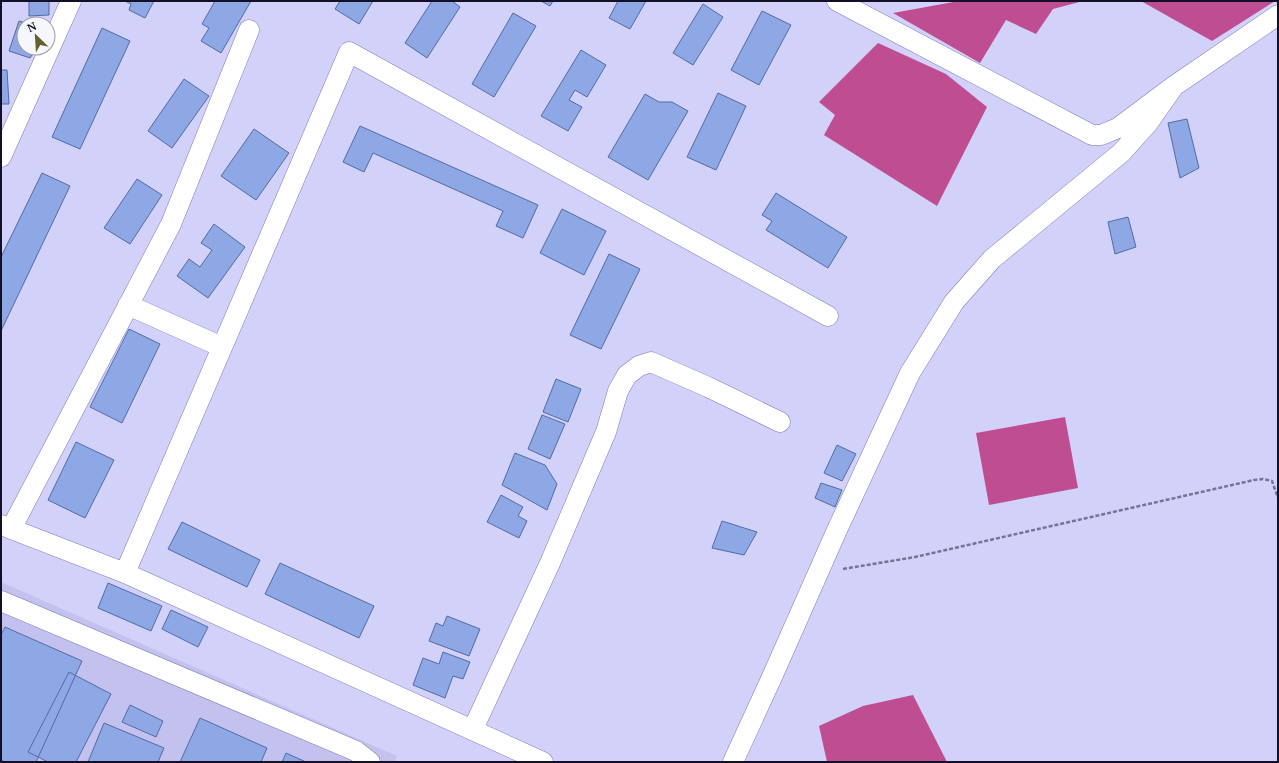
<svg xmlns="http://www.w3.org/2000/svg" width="1279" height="763" font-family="'Noto Serif',serif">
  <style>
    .built { fill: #c3c2ee }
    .water { fill: #bf4d91 }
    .building { fill: #8ea8e5; stroke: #536aa3 }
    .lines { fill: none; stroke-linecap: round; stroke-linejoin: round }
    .street-casing { stroke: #7f7bb9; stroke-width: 21 }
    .path { stroke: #757394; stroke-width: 2.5; stroke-dasharray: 4 2; stroke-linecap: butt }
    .street { stroke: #fff; stroke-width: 20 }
  </style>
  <rect width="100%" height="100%" fill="#d2d1fa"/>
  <path class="built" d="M1,582l396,174 -2,6h-394z"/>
  <path class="water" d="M959,1h124l-30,8 -17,25 -30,-14 -26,43 -87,-50z
    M1141,1h134l-63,40z
    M878,43l68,31 41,33 -50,99 -113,-71 11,-20 -16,-13z
    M1065,417l13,71 -89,17 -13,-72z
    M913,695l34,67h-120l-8,-36 44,-20z"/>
  <path class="building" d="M29,1h20v14l-20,1z
    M125,1h29l-9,17 -16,-8 2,-6z
    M215,1h36l-30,52 -20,-12 8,-13 -7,-4z
    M340,1h33l-14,23 -24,-15z
    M432,1h20l8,6 -33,51 -22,-15z
    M541,1h12l-3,5z
    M618,1h28l-16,28 -21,-11z
    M703,4l20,13 -30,48 -20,-12z
    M762,11l29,14 -32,60 -28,-15z
    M513,13l23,13 -42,71 -22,-13z
    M19,21l10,3h-5v24h13l-7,10 -21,-7z
    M102,28l28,13 -50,108 -28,-12z
    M581,50l25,15 -19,32 -12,-7 -6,10 13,7 -14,24 -27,-15z
    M1,70h6l2,34h-8z
    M184,79l25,17 -37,52 -24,-17z
    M718,93l28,13 -30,64 -29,-13z
    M645,94l14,8h13l16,9 -40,69 -40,-23z
    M1187,119l12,49 -19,10 -12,-55z
    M360,126l178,79 -15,33 -27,-12 7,-15 -130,-58 -9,19 -21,-10z
    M254,129l35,24 -33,47 -35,-24z
    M42,173l28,13 -69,145v-74z
    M137,179l25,16 -32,49 -26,-16z
    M776,193l71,44 -19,31 -62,-38 6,-9 -10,-6z
    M562,209l44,22 -22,44 -44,-22z
    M1128,217l8,30 -21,7 -7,-32z
    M214,224l31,23 -37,51 -31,-22 12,-17 11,8 12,-17 -11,-7z
    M609,254l31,15 -39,80 -31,-14z
    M129,329l31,15 -38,79 -32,-16z
    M556,379l25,10 -13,33 -25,-10z
    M542,415l23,9 -15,35 -22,-10z
    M76,442l38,18 -29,58 -37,-18z
    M837,445l19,9 -14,27 -18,-8z
    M515,453l30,12 12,19 -10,26 -45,-25z
    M821,483l21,7 -7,17 -20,-9z
    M501,495l22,12 -5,9 9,5 -8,17 -32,-16z
    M722,521l35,11 -13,23 -32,-7z
    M182,522l78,38 -13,27 -79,-38z
    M280,563l94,43 -15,32 -94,-44z
    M108,583l54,23 -11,25 -53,-23z
    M171,610l37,17 -10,20 -36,-18z
    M447,616l33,13 -11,27 -40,-15 7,-18 7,3z
    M5,627l77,34 -46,101h-31l-4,-2v-125z
    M443,652l27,10 -7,17 -10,-3 -8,22 -32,-13 10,-27 16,6z
    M69,672l42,22 -35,68h-28l-20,-10z
    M130,705l33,16 -7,16 -34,-15z
    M200,718l67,30 -6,14h-81z
    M104,723l60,25 -6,14h-70z
    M286,753l20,9h-24z"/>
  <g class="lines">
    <g class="street-casing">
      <path id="street" d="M837,1l255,134h9l17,-7 56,-42 104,-71
        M1,157l70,-156
        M128,305l94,42
        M1,525l124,48 418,189
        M11,529l160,-305 78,-194
        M125,573l224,-521 479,264
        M1,601l355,150 14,11
        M473,729l77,-166 56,-131 12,-41 9,-16 12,-9 12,-4 57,25 72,35
        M733,762l39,-85 65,-147 73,-157 44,-71 38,-43 129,-106 27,-30 26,-37"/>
    </g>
    <path class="path" d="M843,569l72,-12 339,-77 9,-1 9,2 6,17"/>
    <use href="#street" class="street"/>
  </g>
  <rect width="1279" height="763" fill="none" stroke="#120f27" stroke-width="4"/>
  <g transform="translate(36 36) rotate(335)"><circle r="19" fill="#f6f6fd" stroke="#9b9aa7"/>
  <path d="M0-3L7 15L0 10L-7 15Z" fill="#64612e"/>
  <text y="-6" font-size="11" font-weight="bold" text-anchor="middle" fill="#120f27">N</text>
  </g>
</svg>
